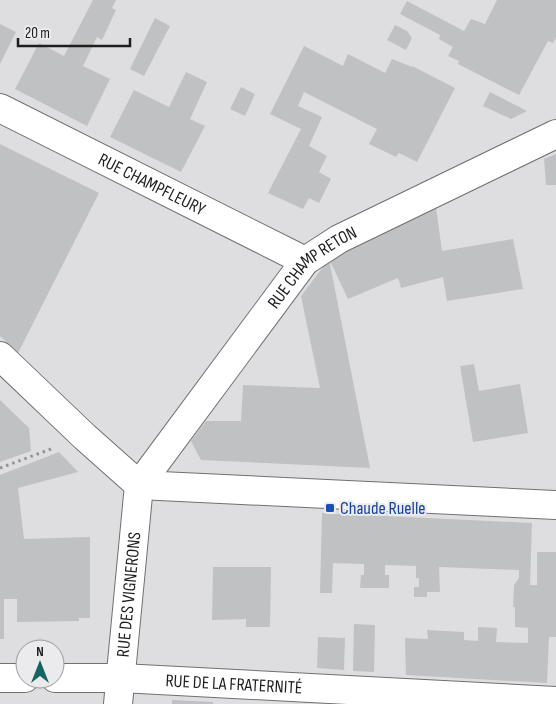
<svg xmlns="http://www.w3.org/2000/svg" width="556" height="704" font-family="'Sofia Sans Condensed',sans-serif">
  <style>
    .building { fill: #c0c1c2 }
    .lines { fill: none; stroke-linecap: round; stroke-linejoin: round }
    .minor-casing { stroke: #707072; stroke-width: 30 }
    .path { stroke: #939395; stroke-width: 3; stroke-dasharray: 2.5 4; stroke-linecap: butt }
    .minor { stroke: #fff; stroke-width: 28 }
    .transit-dot { fill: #1a4fb4; stroke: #ebebed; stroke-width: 2 }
    .labels { text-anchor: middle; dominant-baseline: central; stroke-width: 4; stroke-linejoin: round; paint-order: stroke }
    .street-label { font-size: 18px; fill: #1e1e1f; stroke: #ebebed }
    .transit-label { font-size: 18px; fill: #164399; stroke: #ebebed; text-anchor: start }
  </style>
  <rect width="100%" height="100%" fill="#dedee0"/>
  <path class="building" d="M93,0h23l-4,8 4,2 -14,30 -5,-3 -14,29 27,13 -23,47 -72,-37 24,-46 25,13z
    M497,0h59v38l-3,5 -5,-2 -29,54 -61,-31 1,-3 -11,-5 5,-9 -14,-8 1,-4 -40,-21 7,-13 57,30 7,-12 14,5z
    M155,18l15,8 -26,50 -14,-7z
    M0,24l16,8 -16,32z
    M395,25l12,6 5,7 -6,12 -19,-10z
    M304,46l39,20 5,-12 37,19 7,-14 20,8v-1l43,22 -38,74 -18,-9 -3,4 -27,-13 8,-15 -73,-37 -6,14 24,11 -13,29 18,10 -8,16 12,7 -12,24 -10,-5 -6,11 -35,-16 33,-64 -31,-15z
    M186,72l21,10 -17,37 15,7 -24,46 -71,-35 24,-47 35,17z
    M241,87l14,7 -10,22 -15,-7z
    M490,92l37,19 -16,8 -28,-13z
    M0,144l99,49 -81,160 -18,-17z
    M556,154v31h-10l-2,-26z
    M436,208l6,43 71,-12 10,50 -76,12 -4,-24 -42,11 -3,-10 -50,21 -19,-40 41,209 -169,-8 -10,-19 15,-20h35l2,-36 77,3 -19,-92 28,-37z
    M474,364l5,27 41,-7 8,49 -55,9 -13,-76z
    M0,400l29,28 2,23 -31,11z
    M59,452l19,20 -60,16 6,51 66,-2v81h-11v3l-62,1v-23h-13v40h-4v-164z
    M322,513l210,10 -2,62h7v-33h19v85h-7l-2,46 -141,-8 -1,-37 23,1 -1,-9 37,2v8l14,1v-14l19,1 -1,14 32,1v-15l-13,-1v-20h-2l1,-22 5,-7v-8l-80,-3 1,25h-13v5h-13v-10h5v-9h-3v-12l-31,-1v10h4v13h-29l1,-13h3v-11l-31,-1 -1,30h-12z
    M213,567h58l-1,60h-24v-8l-34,1z
    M354,624l21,1 -1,47 -21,-1z
    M318,637l27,1 -1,32 -27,-2z
    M172,700l41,2v2h-41z"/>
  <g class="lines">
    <g class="minor-casing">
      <g id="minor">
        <path id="s1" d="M0,108l305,153"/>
        <path d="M0,356l85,81 54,48"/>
        <path id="s2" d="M139,485l166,-224 34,-22 217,-105"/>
        <path d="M139,485l417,20"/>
        <path d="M0,678h25"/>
        <path id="s3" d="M55,678h66l435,23"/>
        <path id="s4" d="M118,704l21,-219"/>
      </g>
    </g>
    <path class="path" d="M0,468l51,-19"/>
    <use href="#minor" class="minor"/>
  </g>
  <rect class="transit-dot" x="325" y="503" width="10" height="10" rx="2.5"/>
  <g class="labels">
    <g class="street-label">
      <text stroke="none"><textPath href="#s1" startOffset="170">RUE CHAMPFLEURY</textPath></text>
      <text stroke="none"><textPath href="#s2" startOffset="280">RUE CHAMP RETON</textPath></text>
      <text stroke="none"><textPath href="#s4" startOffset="110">RUE DES VIGNERONS</textPath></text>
      <text stroke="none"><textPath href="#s3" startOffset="179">RUE DE LA FRATERNITÉ</textPath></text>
    </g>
    <g class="transit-label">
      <text x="340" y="508">Chaude Ruelle</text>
    </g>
  </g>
  <g transform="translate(40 664)"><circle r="24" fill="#ebebed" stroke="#99999b"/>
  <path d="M0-4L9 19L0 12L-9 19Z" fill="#166461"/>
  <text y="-8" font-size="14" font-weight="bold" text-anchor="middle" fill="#1e1e1f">N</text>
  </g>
  <path d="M18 38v8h112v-8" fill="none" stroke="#1e1e1f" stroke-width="2.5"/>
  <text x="25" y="38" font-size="15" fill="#1e1e1f" stroke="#ebebed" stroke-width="4" paint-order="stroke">20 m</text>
</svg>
